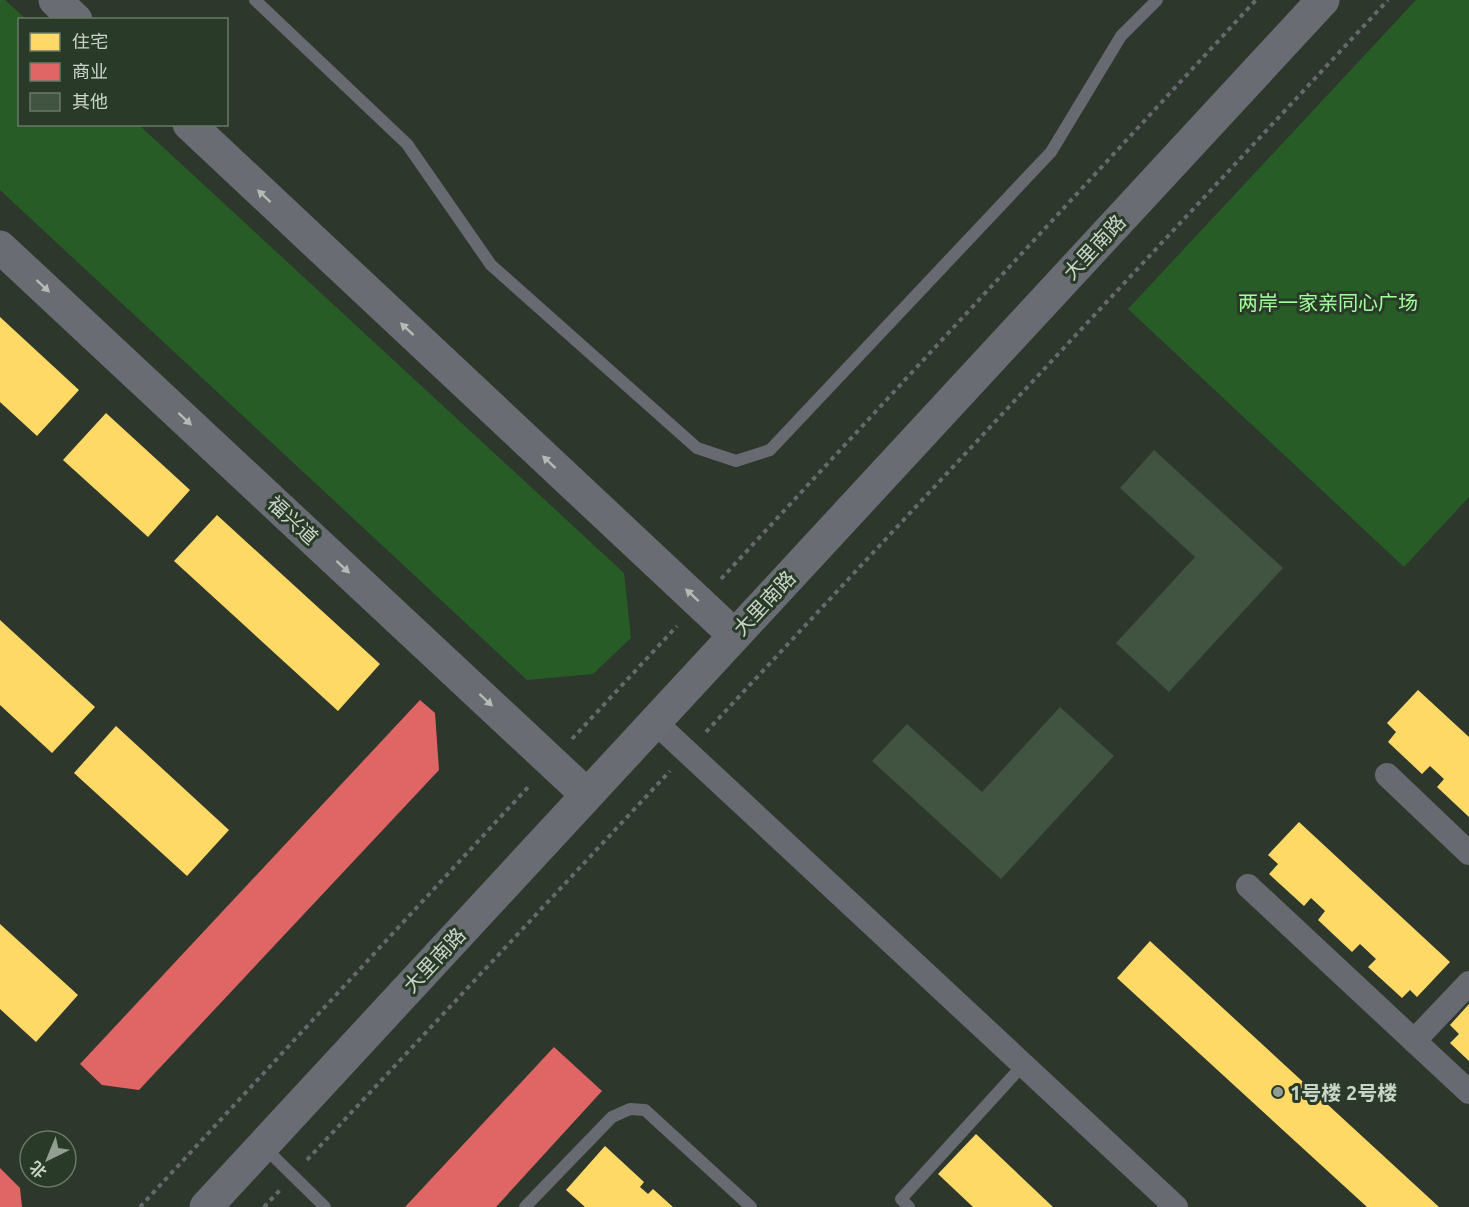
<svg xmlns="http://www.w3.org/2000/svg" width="1469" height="1207" font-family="Ubuntu,'Noto Sans SC',sans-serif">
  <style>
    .green { fill: #285c27 }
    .homes { fill: #ffd966 }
    .shops { fill: #e06666 }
    .building { fill: #415341 }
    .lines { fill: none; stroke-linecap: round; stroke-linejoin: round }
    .path { stroke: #676a6d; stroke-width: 4; stroke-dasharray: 4.5 4.5; stroke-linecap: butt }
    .lane { stroke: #686a72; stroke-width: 12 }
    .street { stroke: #686a72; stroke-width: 24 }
    .secondary { stroke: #696d73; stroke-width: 33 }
    .oneway { fill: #b2bbb4 }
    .poi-dot { fill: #939e92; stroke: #293b28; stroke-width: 2 }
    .labels { text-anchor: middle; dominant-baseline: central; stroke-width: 6; stroke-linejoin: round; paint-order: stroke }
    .street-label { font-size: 20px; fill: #cad5c9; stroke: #293b28 }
    .park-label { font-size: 20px; fill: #a0ff9b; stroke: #293b28 }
    .poi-label { font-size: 20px; font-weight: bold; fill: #cad5c9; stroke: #293b28; text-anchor: start }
  </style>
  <rect width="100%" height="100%" fill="#2d372c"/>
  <path class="green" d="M0,0h5l21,19 -6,1v104l119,1 485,448 7,65 -38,36 -66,6 -527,-490z
    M1416,0h53v497l-65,70 -276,-258z"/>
  <path class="homes" d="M0,317l79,73 -42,46 -37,-34z
    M106,413l84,77 -42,47 -85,-77z
    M217,515l163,149 -42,47 -164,-150z
    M0,620l95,87 -43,46 -52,-48z
    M1418,690l51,47v80l-32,-30 7,-8 -14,-13 -8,8 -34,-32 8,-10 -9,-9z
    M116,726l113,104 -42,46 -113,-103z
    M1299,822l151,140 -33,35 -7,-7 -8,8 -34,-31 8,-8 -16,-15 -8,8 -34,-32 7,-9 -14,-13 -7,8 -35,-32 9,-10 -10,-9z
    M0,924l78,71 -42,47 -36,-33z
    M1150,941l289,266h-72l-250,-229z
    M1469,1004v57l-19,-18 9,-9 -9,-9z
    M976,1134l77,73h-80l-35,-33z
    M605,1146l39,36 -4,5 8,7 5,-5 20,18h-88l-19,-17z"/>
  <path class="shops" d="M420,700l15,13 4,57 -300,320 -37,-5 -22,-21z
    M554,1047l48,44 -106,116h-91z
    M0,1168l20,20 2,19h-22z"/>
  <path class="building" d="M1154,450l129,118 -114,124 -53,-49 79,-86 -75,-69z
    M1060,707l54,49 -113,123 -129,-118 35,-37 75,68z"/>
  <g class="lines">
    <path class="path" d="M721,579l535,-579
      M706,732l682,-732
      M572,739l105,-113
      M307,1160l363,-389
      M140,1207l390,-422
      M264,1207l16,-17"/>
    <path class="lane" d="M255,0l152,144 84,121 206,183 39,13 34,-11 281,-298 70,-116 36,-36
      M264,1147l61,60
      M525,1207l87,-90 18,-8 15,1 106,97
      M909,1207l-8,-8 122,-134"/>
    <path class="street" d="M655,722l521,485
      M1387,775l82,78
      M1248,886l221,206
      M1414,1041l55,-58"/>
    <path class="secondary" d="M55,0l21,20
      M189,124l545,511
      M0,247l586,547
      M206,1207l1117,-1207"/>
  </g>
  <defs><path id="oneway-solid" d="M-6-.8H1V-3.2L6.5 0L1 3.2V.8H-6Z" transform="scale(1.5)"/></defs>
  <g class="oneway">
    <use href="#oneway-solid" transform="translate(264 196) rotate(-137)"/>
    <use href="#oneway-solid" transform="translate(43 286) rotate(43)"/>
    <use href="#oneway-solid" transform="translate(407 329) rotate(-137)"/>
    <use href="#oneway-solid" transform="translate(185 419) rotate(43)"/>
    <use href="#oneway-solid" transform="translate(549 462) rotate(-137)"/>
    <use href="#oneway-solid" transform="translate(343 567) rotate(43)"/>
    <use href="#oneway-solid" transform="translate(692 595) rotate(-137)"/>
    <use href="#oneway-solid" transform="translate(486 700) rotate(43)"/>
  </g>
  <circle class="poi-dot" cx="1278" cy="1092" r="6"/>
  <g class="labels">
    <g class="street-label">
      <text transform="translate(1094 247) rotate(-47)">大里南路</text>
      <text transform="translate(293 520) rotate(43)">福兴道</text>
      <text transform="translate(764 603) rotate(-47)">大里南路</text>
      <text transform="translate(434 960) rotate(-47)">大里南路</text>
    </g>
    <g class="park-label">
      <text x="1328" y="302">两岸一家亲同心广场</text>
    </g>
    <g class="poi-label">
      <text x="1290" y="1092">1号楼 2号楼</text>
    </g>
  </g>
  <rect x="18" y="18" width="210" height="108" fill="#293b28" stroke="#697968" stroke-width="1.5"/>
  <rect x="30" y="33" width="30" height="18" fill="#ffd966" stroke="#697968" stroke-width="1.5"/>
  <text x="72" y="48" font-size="18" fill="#cad5c9">住宅</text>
  <rect x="30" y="63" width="30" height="18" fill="#e06666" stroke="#697968" stroke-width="1.5"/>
  <text x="72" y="78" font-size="18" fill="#cad5c9">商业</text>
  <rect x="30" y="93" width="30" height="18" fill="#415341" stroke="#697968" stroke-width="1.5"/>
  <text x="72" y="108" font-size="18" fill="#cad5c9">其他</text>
  <g transform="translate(48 1159) rotate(223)"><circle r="28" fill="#293b28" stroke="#697968" stroke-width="1.5"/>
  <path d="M0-4.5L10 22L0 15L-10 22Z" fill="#939e92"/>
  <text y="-9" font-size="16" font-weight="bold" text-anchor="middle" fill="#cad5c9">北</text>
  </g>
</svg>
